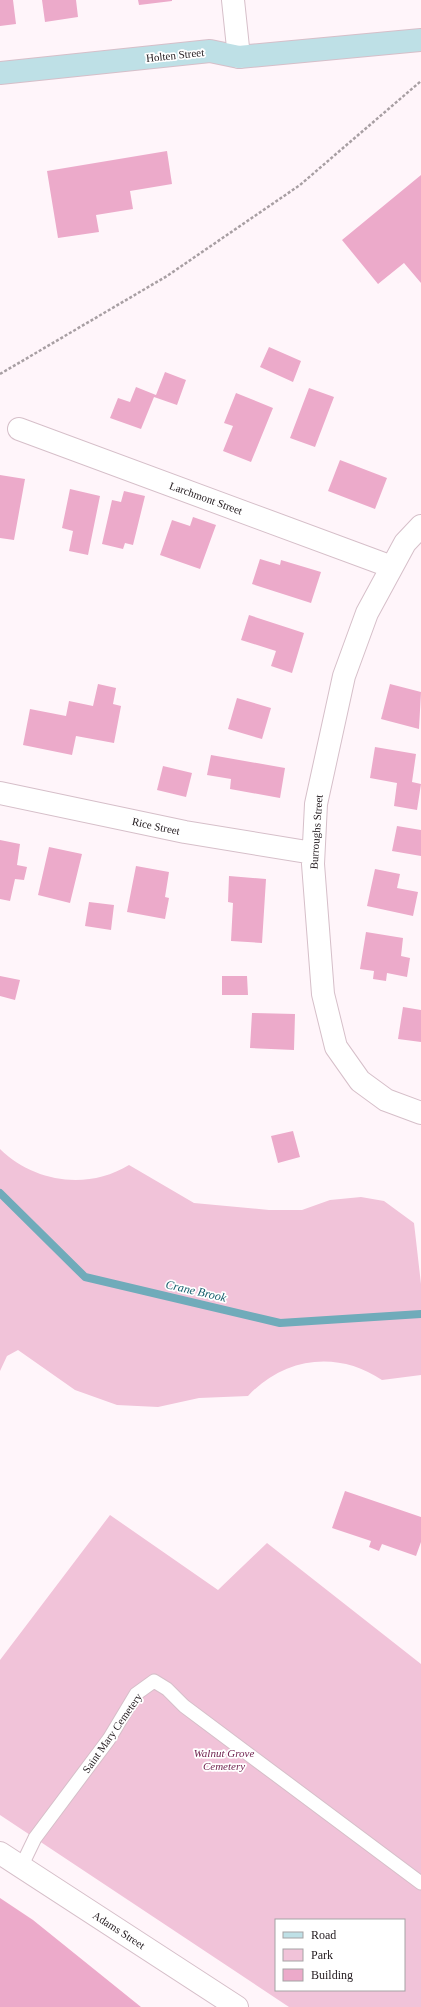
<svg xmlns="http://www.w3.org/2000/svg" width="421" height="2007" font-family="'Times New Roman',serif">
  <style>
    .green { fill: #f1c3d9; fill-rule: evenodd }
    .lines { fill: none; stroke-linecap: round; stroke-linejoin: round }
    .stream { stroke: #70abba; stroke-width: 8 }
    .building { fill: #ecaaca }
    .service-casing { stroke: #d6bfc9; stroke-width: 15 }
    .minor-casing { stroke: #d6bfc9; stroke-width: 24 }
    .secondary-casing { stroke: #d6bfc9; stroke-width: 24 }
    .path { stroke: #a89fa3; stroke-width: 2.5; stroke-dasharray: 3 2; stroke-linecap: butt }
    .service { stroke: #fff; stroke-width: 13 }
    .minor { stroke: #fff; stroke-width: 22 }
    .secondary { stroke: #bee0e6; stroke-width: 22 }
    .labels { text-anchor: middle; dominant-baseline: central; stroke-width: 3.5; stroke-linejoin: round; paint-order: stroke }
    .street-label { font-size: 11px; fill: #21191d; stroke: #fff }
    .park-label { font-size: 11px; font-style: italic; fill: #712551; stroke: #fff }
    .water-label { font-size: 12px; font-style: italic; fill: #19606e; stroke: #fff }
  </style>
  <rect width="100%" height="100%" fill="#fff5fa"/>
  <path class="green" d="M0,1149c35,34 88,41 129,16l65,38 75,7h33l28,-10 31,-3 23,4 30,22 7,61v91l-39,5c-44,-30 -98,-23 -134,16l-49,2 -41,9 -41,-2 -42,-15 -57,-40 -11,6 -7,15z
    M110,1515l108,75 49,-47 154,121v343h-132l-289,-192v-155zM276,1920h128v70h-128z"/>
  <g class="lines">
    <path class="stream" d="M0,1193l85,84 195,46 141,-9"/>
  </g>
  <path class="building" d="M0,0h13l3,24 -16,2z
    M42,0h34l2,17 -33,5z
    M138,0h34v1l-33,4z
    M167,151l5,33 -42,7 3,18 -37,6 3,17 -41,6 -11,-67z
    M421,175v108l-17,-20 -26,21 -36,-44z
    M269,347l32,14 -8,21 -33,-15z
    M165,372l21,8 -9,25 -23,-8 -13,32 -31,-11 8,-20 12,4 6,-15 20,8z
    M309,388l25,9 -19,50 -25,-9z
    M236,393l37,15 -22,54 -28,-11 10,-25 -9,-3z
    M340,460l47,18 -12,31 -47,-18z
    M0,475l25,4 -11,61 -14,-2z
    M70,489l30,7 -12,59 -19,-4 4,-20 -11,-3z
    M124,491l21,5 -12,49 -8,-2 -2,6 -21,-5 10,-44 9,2z
    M193,517l23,8 -16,44 -40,-14 12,-35 18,6z
    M260,559l20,6 1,-5 40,12 -10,31 -59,-19z
    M249,615l55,18 -12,40 -21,-7 5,-15 -35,-11z
    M98,684l18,4 -3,16 8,2 -7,37 -38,-7 -4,19 -49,-10 7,-36 36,7 3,-15 24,5z
    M390,684l31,8 -2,37 -38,-10z
    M237,698l34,10 -9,31 -34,-10z
    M375,747l41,7 -4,28 9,2 -4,26 -23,-4 3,-23 -27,-5z
    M211,755l74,13 -5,30 -50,-9 1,-10 -24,-4z
    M163,766l29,7 -6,24 -29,-7z
    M397,826l24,4v26l-29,-5z
    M0,840l20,4 -3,21 10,2 -3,13 -9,-1 -5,22 -10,-2z
    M49,847l33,7 -12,49 -32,-8z
    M136,866l33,6 -4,25 4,1 -4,21 -38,-7z
    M375,869l25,5 -3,14 21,4 -5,24 -46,-10z
    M229,876l37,3 -4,64 -31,-2 2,-38 -5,-1z
    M89,902l25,3 -3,25 -26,-4z
    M366,932l37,6 -2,18 9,2 -3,19 -20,-4 -1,8 -13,-2 1,-8 -14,-2z
    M0,976l20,4 -5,20 -15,-4z
    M222,976h25l1,19h-26z
    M403,1007l18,3v32l-23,-3z
    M252,1013l43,1 -1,36 -44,-2z
    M293,1131l7,26 -22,6 -7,-27z
    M345,1491l76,26v25l-5,14 -34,-12 -3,7 -10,-4 2,-6 -39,-13z
    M0,1898l33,22 108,87h-141z"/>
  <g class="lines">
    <g class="service-casing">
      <path id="service" d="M21,1867l14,-29 74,-99 27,-45 18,-13 13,8 17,17 237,177"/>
    </g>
    <g class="minor-casing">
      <path id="minor" d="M233,0l6,57
        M19,429l373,138
        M421,526l-16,17 -38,70 -23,63 -28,128 -3,60 10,130 13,53 24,34 26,19 35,13
        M0,793l185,39 128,21
        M0,1853l237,154"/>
    </g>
    <g class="secondary-casing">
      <path id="secondary" d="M0,73l210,-22 29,6 182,-17"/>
    </g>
    <path class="path" d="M0,374l167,-98 133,-91 121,-104"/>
    <use href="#service" class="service"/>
    <use href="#minor" class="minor"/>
    <use href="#secondary" class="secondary"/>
  </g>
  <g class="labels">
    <g class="street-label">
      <text transform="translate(175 55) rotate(-6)">Holten Street</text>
      <text transform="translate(206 498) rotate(20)">Larchmont Street</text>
      <text transform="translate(156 826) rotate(12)">Rice Street</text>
      <text transform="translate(316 832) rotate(-86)">Burroughs Street</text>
      <text transform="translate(112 1733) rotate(-55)">Saint Mary Cemetery</text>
      <text transform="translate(119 1930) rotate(33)">Adams Street</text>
    </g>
    <g class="park-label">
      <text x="224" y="1753">Walnut Grove<tspan x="224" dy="13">Cemetery</tspan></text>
    </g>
    <g class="water-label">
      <text transform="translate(196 1291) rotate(13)">Crane Brook</text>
    </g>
  </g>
  <rect x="275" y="1919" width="130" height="72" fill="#ffffff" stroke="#a6a3a5"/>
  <rect x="283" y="1932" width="20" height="6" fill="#bee0e6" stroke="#a6a3a5"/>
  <text x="311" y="1939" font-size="12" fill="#21191d">Road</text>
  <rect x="283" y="1949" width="20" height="12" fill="#f1c3d9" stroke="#a6a3a5"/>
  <text x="311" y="1959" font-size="12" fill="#21191d">Park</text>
  <rect x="283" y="1969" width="20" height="12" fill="#ecaaca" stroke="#a6a3a5"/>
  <text x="311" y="1979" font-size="12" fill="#21191d">Building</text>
</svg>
